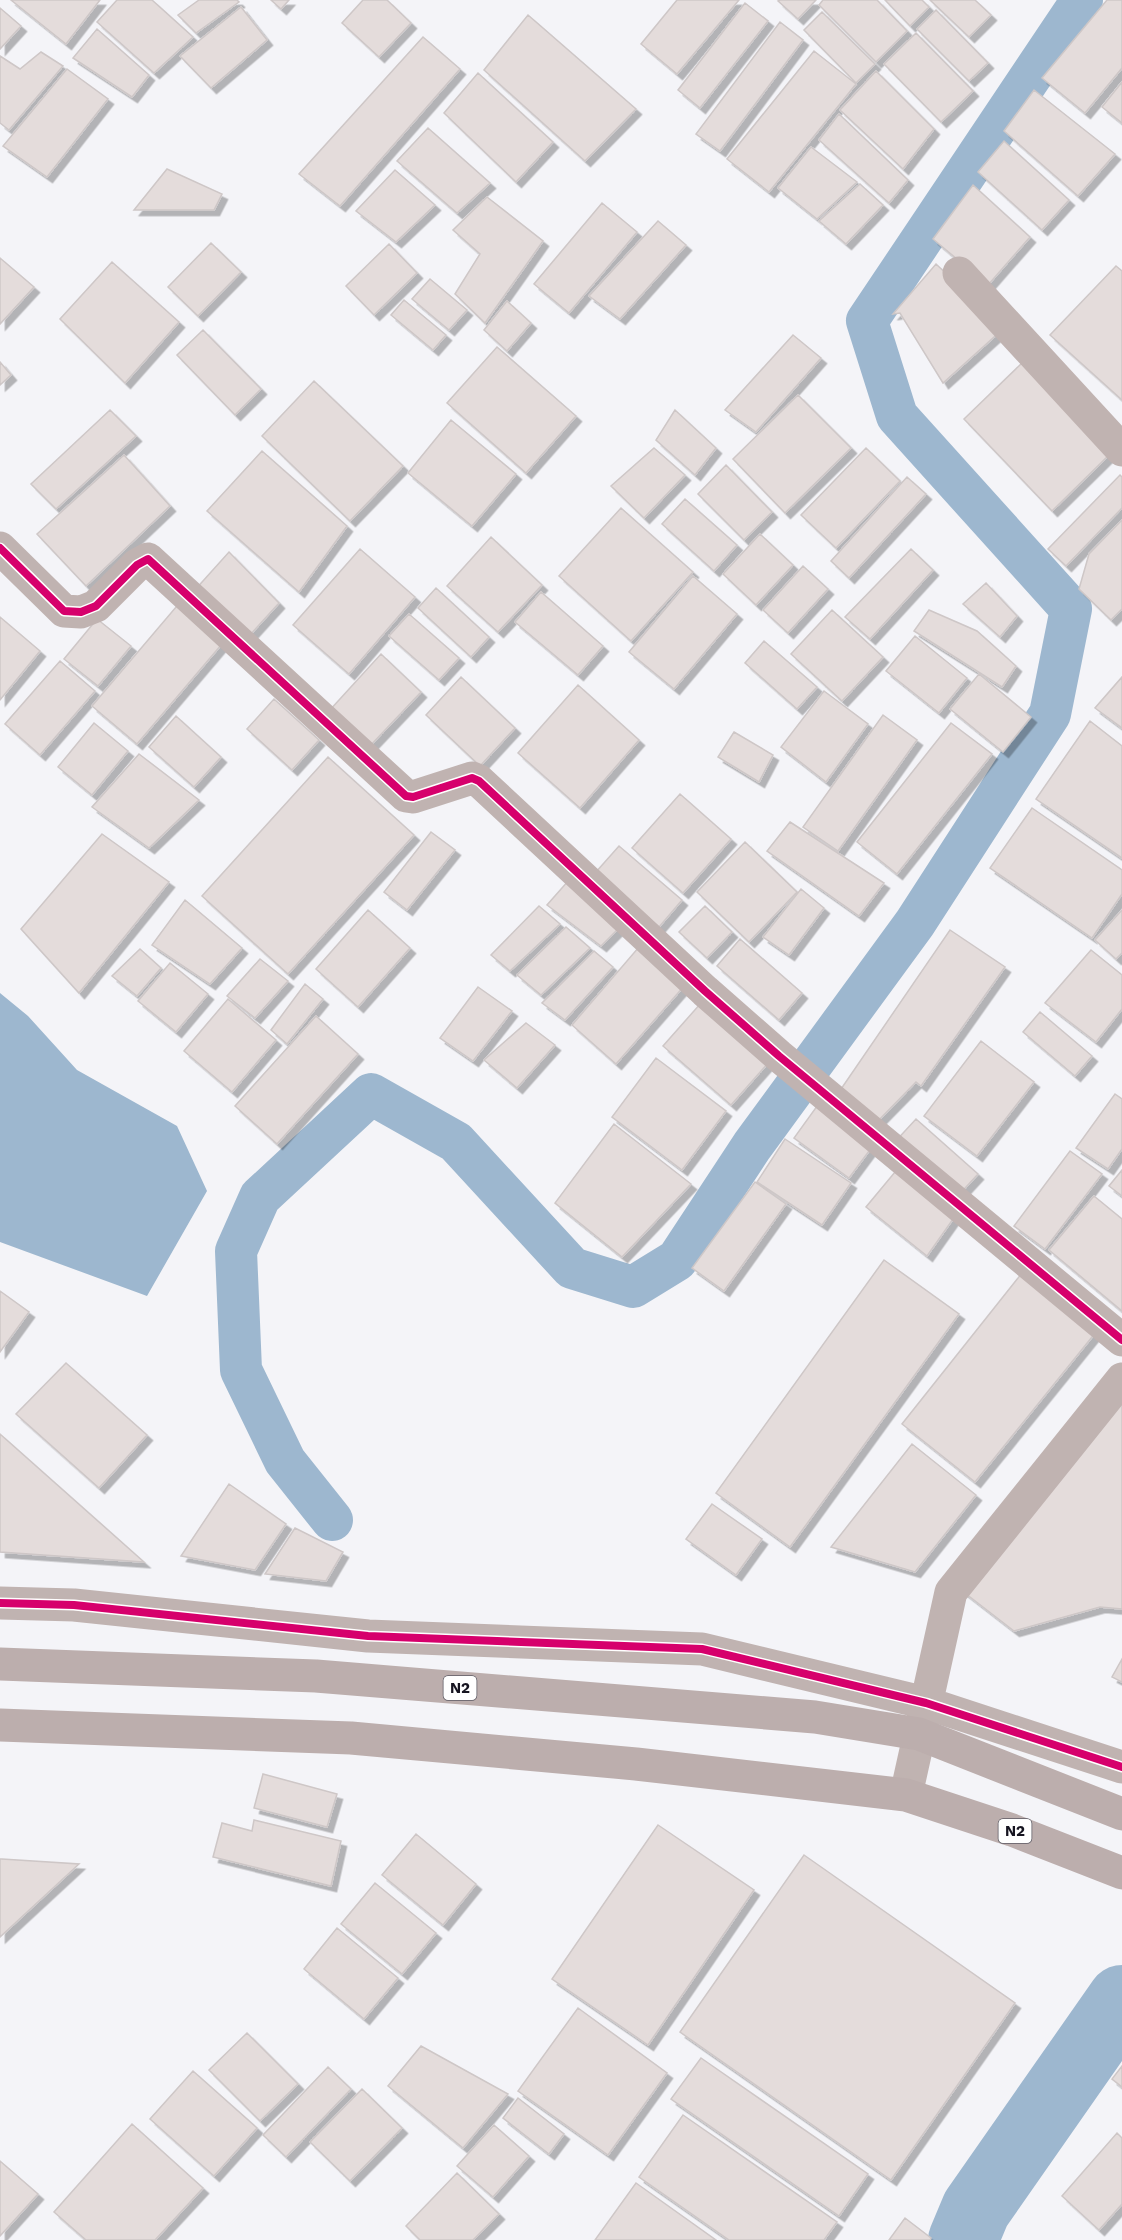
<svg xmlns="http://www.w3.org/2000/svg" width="1122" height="2240" font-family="'Work Sans',sans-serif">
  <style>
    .water { fill: #9db7cf }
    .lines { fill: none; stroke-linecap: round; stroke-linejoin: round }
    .canal { stroke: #9db7cf; stroke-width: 42 }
    .river { stroke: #9db7cf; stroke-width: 70 }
    .building { fill: #e4dcdb; stroke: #cec7c7; stroke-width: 1.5; filter: url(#shadow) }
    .street { stroke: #c0b3b1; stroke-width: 33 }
    .highway { stroke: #bcaead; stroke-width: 33 }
    .cycleway-casing { stroke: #fff; stroke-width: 11 }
    .cycleway { stroke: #d6006c; stroke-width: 8 }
    .labels { text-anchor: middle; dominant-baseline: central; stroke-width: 4.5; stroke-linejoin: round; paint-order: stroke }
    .shield { fill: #fff; stroke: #5c5a63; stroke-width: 1.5 }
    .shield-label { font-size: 15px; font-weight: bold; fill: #161420 }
  </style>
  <defs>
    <filter id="shadow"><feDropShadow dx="5.5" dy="5.5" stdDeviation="0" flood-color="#0004"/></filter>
  </defs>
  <rect width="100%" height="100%" fill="#f4f4f8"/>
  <path class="water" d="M0,993l28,23 49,54 100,56 30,65 -60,105 -147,-54z"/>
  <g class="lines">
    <path class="canal" d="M332,1520l-47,-59 -44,-91 -5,-119 24,-54 111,-103 85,48 116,126 61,19 44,-27 75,-114 163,-223 135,-209 21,-105 -174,-193 -30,-95 215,-321"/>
    <path class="river" d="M963,2240l13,-31 146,-209"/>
  </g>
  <path class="building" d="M11,0h89l-34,44z
    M117,0h35l41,37 -39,36 -57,-51z
    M199,0h38l2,2 -43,31 -18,-18z
    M271,0h18l-8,9z
    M363,0h24l24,23 -32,34 -37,-34z
    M677,0h62l-62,74 -36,-30z
    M780,0h36l-18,19 -20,-18z
    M823,0h54l30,31 -31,31 -57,-57z
    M885,0h37l7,7 -19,19z
    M930,0h45l16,15 -22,22z
    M1107,0h15v68l-37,45 -43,-35z
    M745,3l23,18 -68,87 -22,-18z
    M241,7l26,33 -56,48 -31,-32z
    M0,8l21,18 -21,23z
    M936,10l52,53 -19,18 -52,-52z
    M822,12l53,52 -19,19 -52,-53z
    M528,15l108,94 -51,52 -101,-91z
    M780,22l23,18 -83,111 -24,-17z
    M97,29l52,46 -17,22 -59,-39z
    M916,33l57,58 -32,31 -57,-58z
    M423,37l37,32 -120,137 -41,-32z
    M814,51l42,33 -87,108 -42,-33z
    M41,52l22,14 -54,64 -9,-7v-67l20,13z
    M67,69l41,30 -61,78 -44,-31z
    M876,71l58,58 -31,40 -63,-59z
    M478,73l75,69 -37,40 -72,-69z
    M1122,82v41l-20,-16z
    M1034,90l81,64 -37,42 -74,-65z
    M839,114l69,66 -19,23 -70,-63z
    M428,128l62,55 -33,30 -60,-52z
    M1004,141l65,59 -27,30 -64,-58z
    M811,147l46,35 -40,37 -39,-31z
    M167,169l55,25 -8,16h-80z
    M395,170l40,35 -39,37 -40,-31z
    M860,184l23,21 -37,39 -27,-23z
    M973,185l57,52 -42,48 -55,-46z
    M487,197l56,44 -58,82 -30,-29 25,-40 -27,-24z
    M602,203l35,29 -68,81 -35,-29z
    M658,221l28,24 -66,74 -31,-23z
    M211,243l30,29 -43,44 -30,-29z
    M389,244l28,29 -43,42 -28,-29z
    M0,258l34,29 -34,37z
    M112,262l67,60 -54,61 -65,-64z
    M936,264l68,64 -61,55 -43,-70 -7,1z
    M1116,266l6,5v129l-72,-65z
    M430,279l37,31 -18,20 -37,-31z
    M404,300l42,35 -13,15 -42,-35z
    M507,301l24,22 -24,28 -23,-21z
    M203,330l58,59 -26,26 -58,-60z
    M793,335l28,23 -65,74 -31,-22z
    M497,347l79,69 -50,57 -79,-70z
    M0,362l11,13 -11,10z
    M1022,363l90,89 -60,59 -88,-92z
    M314,381l89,85 -53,55 -88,-85z
    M798,395l53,53 -66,65 -52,-54z
    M110,410l26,26 -80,73 -25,-25z
    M675,410l41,38 -21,27 -39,-35z
    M451,420l65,54 -44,52 -64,-53z
    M654,448l31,27 -41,43 -33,-32z
    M866,448l34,33 -64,67 -35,-33z
    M262,451l85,75 -48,66 -92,-81z
    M124,455l46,51 -84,80 -49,-52z
    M726,465l46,47 -28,28 -46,-46z
    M1120,475l2,2v31l-56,58 -18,-17z
    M907,477l19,17 -77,84 -18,-17z
    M685,499l52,46 -23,26 -52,-47z
    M621,508l72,64 -62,69 -72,-65z
    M1122,520v89l-11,11 -32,-31 10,-35z
    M760,534l33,31 -37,40 -33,-31z
    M491,537l51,48 -44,47 -51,-46z
    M360,549l55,48 -66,77 -56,-49z
    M911,549l22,21 -63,69 -25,-22z
    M229,552l50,51 -30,33 -55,-45z
    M803,566l25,23 -40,44 -25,-23z
    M693,576l44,38 -63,75 -45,-37z
    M986,583l31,33 -17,21 -37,-33z
    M436,588l53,49 -18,20 -53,-49z
    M541,592l62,54 -25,29 -63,-53z
    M182,600l45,38 -90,106 -45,-38z
    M832,610l51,47 -41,44 -51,-47z
    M929,610l48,21 39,35 -14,21 -88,-56z
    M409,614l50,44 -20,22 -50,-44z
    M0,617l40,34 -40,49z
    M97,619l34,27 -33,40 -34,-27z
    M915,636l52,42 -28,35 -53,-42z
    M764,641l53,46 -20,22 -52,-46z
    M381,654l40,38 -53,56 -39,-37z
    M60,661l35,30 -55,64 -35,-31z
    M979,674l52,43 -28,35 -53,-43z
    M461,677l54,51 -35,38 -54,-51z
    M1122,677v51l-27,-20z
    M578,685l61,55 -59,68 -62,-55z
    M824,691l44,33 -42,58 -45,-35z
    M274,699l45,41 -27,30 -45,-41z
    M883,715l34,25 -79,111 -35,-24z
    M176,716l45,41 -27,30 -45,-40z
    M1090,721l32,25v112l-86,-59z
    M94,723l34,28 -36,44 -34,-28z
    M951,723l41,31 -95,120 -40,-32z
    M734,732l39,23 -14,27 -41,-25z
    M139,754l60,46 -50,48 -57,-41z
    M328,757l86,78 -126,139 -86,-78z
    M680,794l51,45 -48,54 -51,-45z
    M1032,808l90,62v24l-30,44 -102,-70z
    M790,822l94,61 -25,33 -92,-65z
    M431,832l24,18 -48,60 -23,-18z
    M102,834l67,48 -90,111 -58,-64z
    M745,842l52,50 -48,50 -52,-50z
    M619,846l63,54 -23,27 -63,-55z
    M569,880l52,46 -20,20 -54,-41z
    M801,889l23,19 -35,47 -26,-18z
    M185,900l57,48 -32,36 -58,-39z
    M539,906l21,18 -50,47 -19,-16z
    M705,906l27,26 -25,26 -28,-26z
    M368,910l42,38 -52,59 -42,-38z
    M1122,910v43l-6,6 -21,-19z
    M566,927l24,21 -49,47 -24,-20z
    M950,930l55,37 -84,119 -5,-4 -43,44 -34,-34z
    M740,939l62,54 -23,27 -62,-54z
    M639,947l46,38 -69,79 -44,-39z
    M140,949l21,19 -24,28 -25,-20z
    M1091,950l31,25v34l-26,33 -51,-39z
    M594,951l19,16 -48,53 -23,-17z
    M260,959l28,22 -33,37 -28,-22z
    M170,963l38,31 -32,38 -38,-31z
    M305,984l18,15 -36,45 -16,-14z
    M478,987l34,24 -39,50 -33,-23z
    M228,999l48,41 -44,52 -48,-41z
    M701,1003l68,59 -38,43 -68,-59z
    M1040,1012l52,44 -17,20 -52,-44z
    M316,1016l42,38 -81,90 -42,-38z
    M526,1023l29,22 -38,43 -33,-28z
    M981,1041l53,41 -57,74 -53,-40z
    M656,1058l70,53 -44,59 -70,-53z
    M1115,1094l7,5v50l-14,20 -32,-21z
    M820,1102l55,41 -26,35 -55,-40z
    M916,1119l62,55 -23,25 -62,-55z
    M614,1124l77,60 -69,73 -67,-54z
    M785,1139l66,44 -29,42 -65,-43z
    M1070,1151l32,23 -57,75 -31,-23z
    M900,1166l58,46 -31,44 -61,-49z
    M1122,1170v26l-13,-10z
    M755,1182l31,22 -62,87 -32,-23z
    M1094,1196l28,23v92l-73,-61z
    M884,1260l75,54 -169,233 -74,-54z
    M1022,1273l74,59 -121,150 -73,-58z
    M0,1291l29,21 -29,40z
    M66,1363l81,72 -48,53 -83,-74z
    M1122,1398v211l-22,-2 -86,24 -53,-41z
    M0,1434l144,128 -144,-10z
    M912,1444l64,51 -61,77 -84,-25z
    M229,1484l57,40 -31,46 -74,-14z
    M712,1504l50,35 -26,36 -50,-36z
    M295,1528l48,24 -17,29 -61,-7z
    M1122,1659v23l-10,-5z
    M263,1774l74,20 -10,33 -73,-19z
    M254,1820l87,21 -10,45 -118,-29 9,-34 30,8z
    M658,1825l96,65 -106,155 -96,-66z
    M416,1834l60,50 -33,41 -61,-50z
    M804,1855l211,148 -124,177 -211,-148z
    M0,1859h2l77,5 -79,73z
    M375,1883l61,50 -34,41 -61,-50z
    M337,1928l61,50 -34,41 -60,-50z
    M578,2008l89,65 -59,82 -90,-64z
    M247,2033l51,51 -38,37 -51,-51z
    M421,2046l87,48 -45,54 -75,-62z
    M701,2058l167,116 -29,42 -168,-117z
    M1122,2066v21l-10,-8z
    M328,2067l23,22 -65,68 -23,-22z
    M193,2071l64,57 -43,48 -64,-57z
    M362,2089l40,39 -52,53 -40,-39z
    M518,2098l46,36 -15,20 -46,-36z
    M683,2115l154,107 -13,18h-95l-90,-63z
    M132,2124l71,64 -48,52h-69l-32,-28z
    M494,2125l35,31 -36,41 -36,-31z
    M1117,2133l5,5v66l-23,26 -37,-34z
    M0,2161l38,33 -38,42z
    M457,2173l42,41 -26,26h-53l-14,-14z
    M636,2183l80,57h-121z
    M905,2218l26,20 -1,2h-41z"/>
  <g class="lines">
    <path class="street" d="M959,273l163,177
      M0,548l64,63 17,1 15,-6 41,-41 11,-6 258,237 7,1 59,-19 7,3 226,210 74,65 343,284
      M0,1603l74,2 294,31 334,13 224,54 196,64
      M906,1795l45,-203 171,-213"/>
    <path class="highway" d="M0,1664l316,12 499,41 104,17 203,80
      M0,1725l351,13 285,26 270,31 106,35 110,43"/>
    <g class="cycleway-casing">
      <path id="cycleway" d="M0,548l64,63 17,1 15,-6 41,-41 11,-6 258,237 7,1 59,-19 7,3 226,210 74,65 343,284
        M0,1603l74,2 294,31 334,13 224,54 196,64"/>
    </g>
    <use href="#cycleway" class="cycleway"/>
  </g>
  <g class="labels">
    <g class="shield">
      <rect x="443.5" y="1676" width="33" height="24" rx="4.5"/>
      <rect x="998.5" y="1819" width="33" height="24" rx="4.5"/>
    </g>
    <g class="shield-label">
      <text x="460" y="1688">N2</text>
      <text x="1015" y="1831">N2</text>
    </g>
  </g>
</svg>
